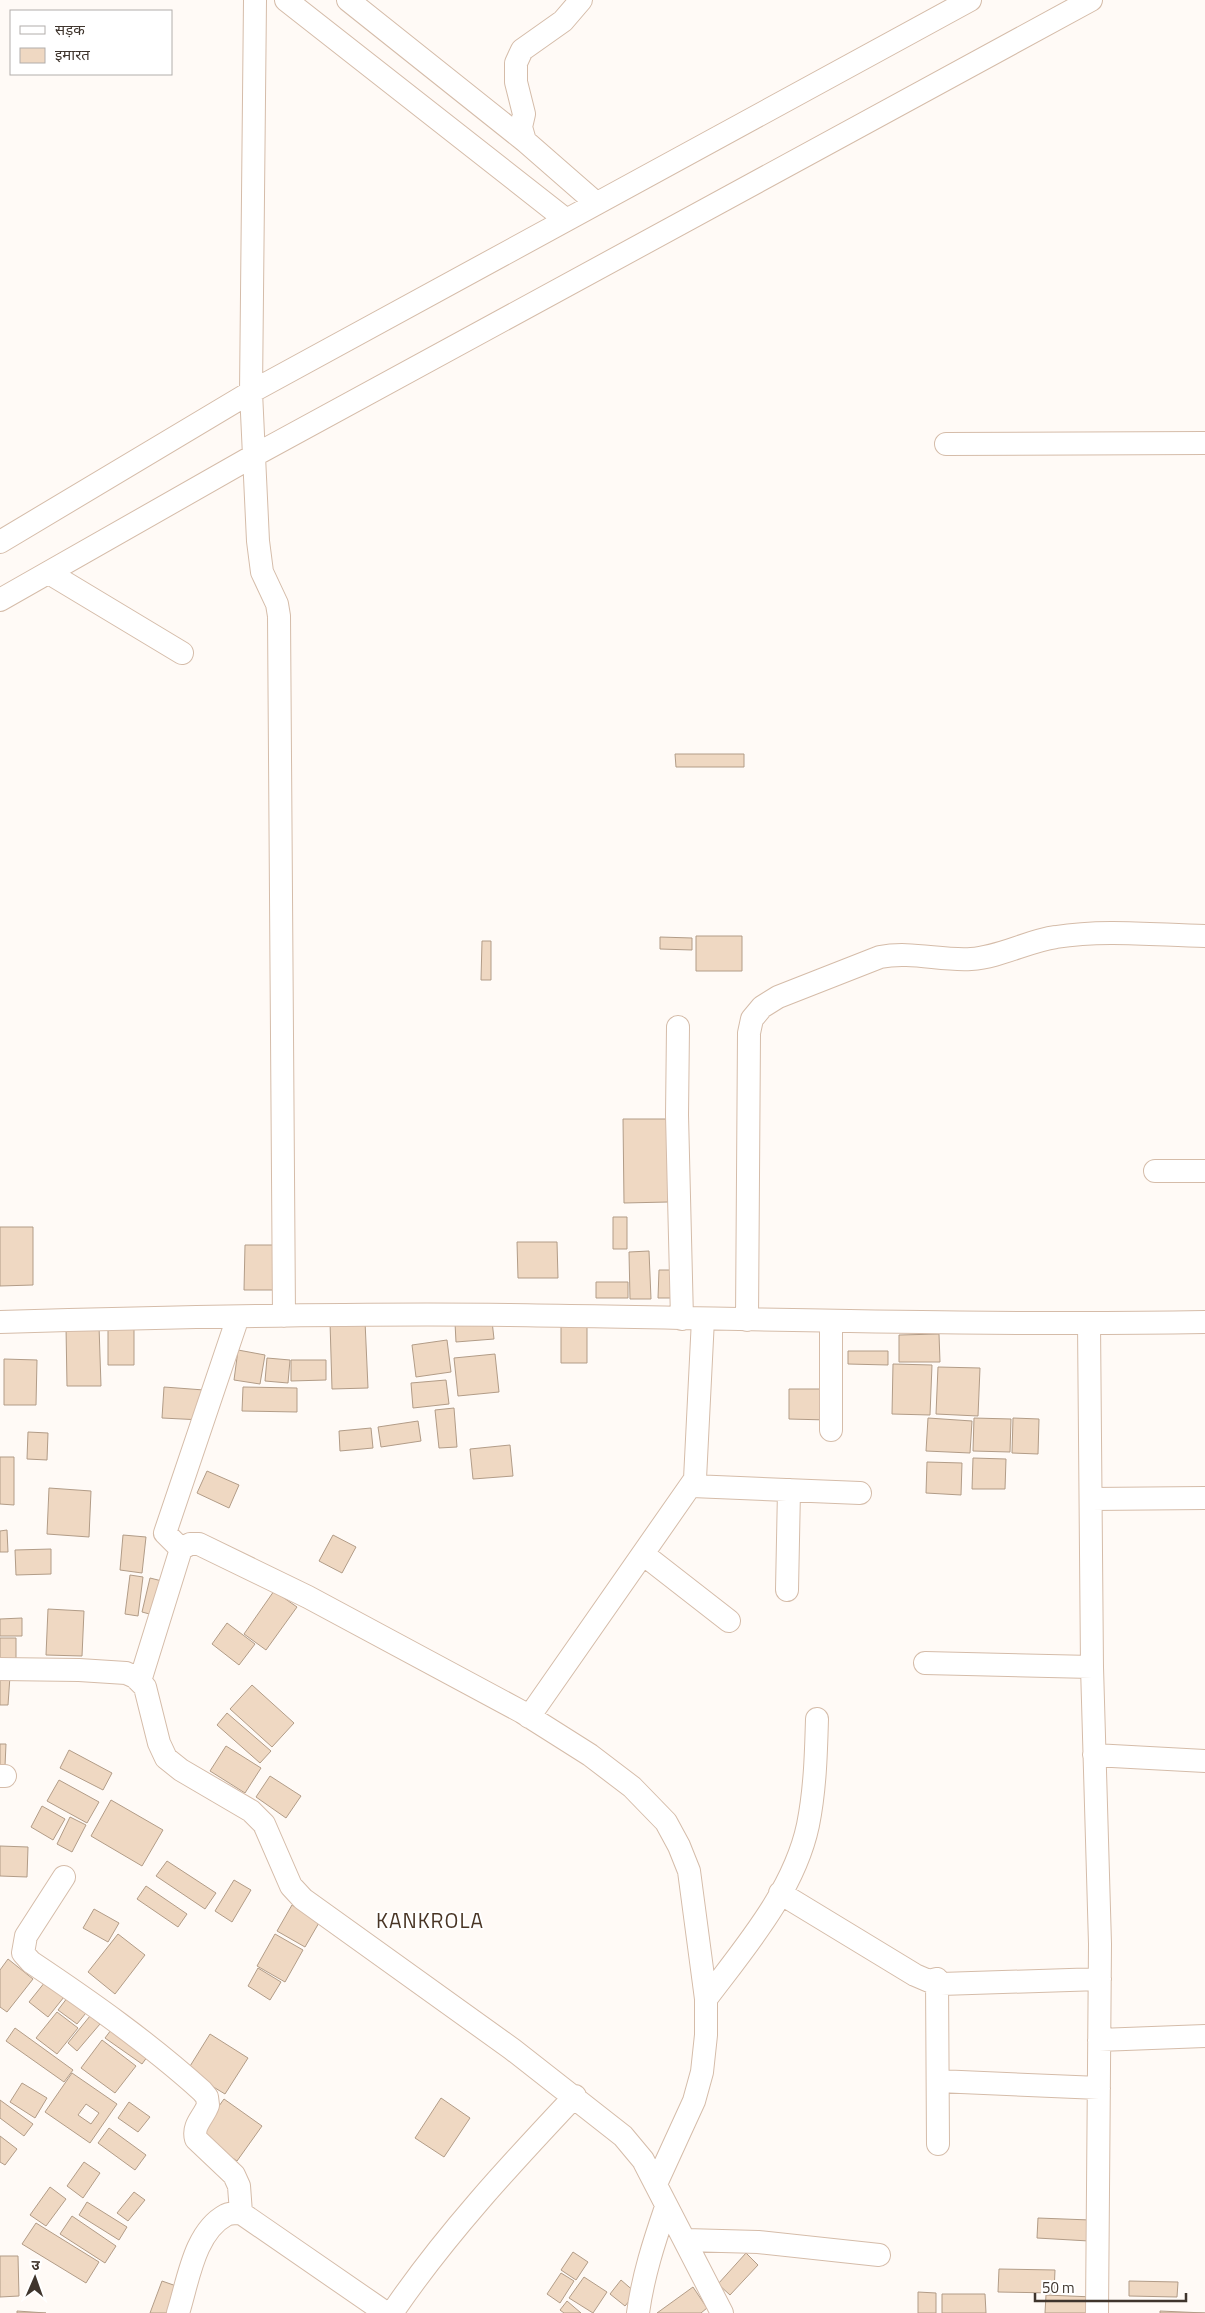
<svg xmlns="http://www.w3.org/2000/svg" width="1205" height="2313" font-family="'Titillium Web','Noto Sans Devanagari',sans-serif">
  <style>
    .building { fill: #efd8c2; stroke: #b29c87; fill-rule: evenodd }
    .lines { fill: none; stroke-linecap: round; stroke-linejoin: round }
    .minor-casing { stroke: #d5bca9; stroke-width: 24 }
    .minor { stroke: #fff; stroke-width: 22 }
    .labels { text-anchor: middle; dominant-baseline: central; stroke-width: 4; stroke-linejoin: round; paint-order: stroke }
    .quarter-label { font-size: 21px; letter-spacing: 1px; fill: #493525; stroke: #fff }
  </style>
  <rect width="100%" height="100%" fill="#fffaf6"/>
  <path class="building" d="M675,754h69v13h-68z
    M696,936h46v35h-46z
    M660,937l32,1v12l-32,-1z
    M482,941h9v39h-10z
    M623,1119h44l1,83 -44,1z
    M613,1217h14v32h-14z
    M0,1227h33v58l-33,1z
    M517,1242h40l1,36h-40z
    M245,1245h33l-1,45h-33z
    M649,1251l2,48h-21l-1,-47z
    M659,1270h20l-1,28h-20z
    M596,1282h32v16h-32z
    M561,1320h26v43h-26z
    M365,1321l3,67 -36,1 -2,-67z
    M492,1321l2,18 -38,3 -1,-19z
    M108,1325h26v40h-26z
    M99,1326l2,60h-34l-1,-59z
    M939,1334l1,28h-41v-27z
    M447,1340l4,32 -35,5 -4,-32z
    M238,1350l27,5 -5,29 -26,-4z
    M848,1351h40v14l-40,-1z
    M495,1354l4,38 -41,4 -4,-38z
    M267,1358l23,2 -2,23 -23,-2z
    M4,1359l33,1 -1,45h-32z
    M291,1360h35v20l-35,1z
    M893,1364l39,1 -2,50 -38,-1z
    M938,1367l42,1 -2,48 -42,-2z
    M446,1380l3,24 -36,4 -2,-25z
    M164,1387l40,3 -2,30 -40,-2z
    M243,1387l54,1v24l-55,-1z
    M789,1389h38v31l-38,-1z
    M454,1408l3,39 -18,1 -4,-38z
    M928,1418l44,3 -2,32 -44,-2z
    M974,1418l37,1 -1,33 -37,-1z
    M1013,1418l26,1 -1,35 -26,-1z
    M418,1421l3,20 -40,6 -3,-20z
    M371,1428l2,20 -33,3 -1,-20z
    M28,1432l20,1 -1,27 -20,-1z
    M510,1445l3,31 -40,3 -3,-30z
    M0,1457h14v48l-14,-1z
    M973,1458l33,1 -1,30h-33z
    M927,1462l35,1 -1,32 -35,-2z
    M207,1471l32,14 -10,23 -32,-15z
    M49,1488l42,3 -2,46 -42,-3z
    M7,1530l1,22h-8v-21z
    M123,1535l23,2 -4,36 -22,-3z
    M333,1535l23,12 -14,26 -23,-12z
    M51,1549v25l-35,1 -1,-25z
    M130,1575l13,2 -5,39 -13,-2z
    M150,1578l16,4 -9,34 -15,-4z
    M274,1591l23,16 -31,43 -22,-16z
    M48,1609l36,2 -2,45 -36,-1z
    M22,1618v18h-22v-17z
    M227,1623l28,21 -16,21 -27,-21z
    M0,1638h16v21h-16z
    M0,1675l10,1 -2,29h-8z
    M252,1685l42,38 -22,24 -42,-38z
    M227,1713l44,38 -11,12 -43,-38z
    M0,1744h6l-1,22h-5z
    M226,1746l35,22 -16,25 -35,-22z
    M69,1750l43,23 -9,17 -43,-22z
    M270,1776l31,20 -15,22 -30,-21z
    M59,1780l40,22 -12,21 -40,-22z
    M111,1800l52,30 -21,36 -51,-30z
    M42,1806l23,13 -12,21 -22,-13z
    M70,1817l16,8 -14,27 -15,-8z
    M0,1846l28,1 -1,30 -27,-1z
    M167,1861l49,32 -11,16 -49,-33z
    M234,1880l17,10 -19,32 -17,-11z
    M146,1886l41,28 -9,13 -41,-28z
    M292,1905l28,16 -15,26 -28,-16z
    M94,1909l25,14 -11,19 -25,-14z
    M118,1934l27,21 -30,39 -27,-22z
    M275,1934l28,16 -18,32 -28,-16z
    M8,1959l25,20 -26,33 -7,-5v-37z
    M258,1968l23,14 -11,18 -22,-14z
    M49,1977l19,15 -20,25 -19,-15z
    M71,1993l19,15 -13,16 -19,-14z
    M57,2012l21,16 -21,26 -21,-16z
    M90,2016l10,8 -23,27 -9,-8z
    M117,2022l36,27 -11,15 -37,-26z
    M15,2028l58,42 -9,12 -58,-41z
    M210,2034l38,24 -23,36 -38,-23z
    M102,2040l34,26 -21,27 -34,-25z
    M72,2073l45,31 -27,39 -45,-31zM86,2104l13,9 -8,11 -13,-9z
    M22,2083l25,15 -12,20 -25,-16z
    M441,2098l29,20 -26,39 -29,-19z
    M224,2099l38,27 -25,35 -38,-27z
    M0,2100l33,24 -9,12 -24,-18z
    M129,2102l21,15 -12,15 -20,-14z
    M109,2128l37,27 -11,15 -37,-27z
    M0,2136l17,13 -12,16 -5,-3z
    M84,2162l16,11 -17,25 -16,-12z
    M50,2187l16,12 -20,27 -16,-11z
    M134,2192l11,8 -17,21 -11,-8z
    M87,2202l40,25 -8,13 -40,-25z
    M72,2216l44,30 -11,17 -45,-29z
    M1038,2218l52,2 -1,21 -52,-3z
    M36,2223l63,39 -13,21 -64,-39z
    M573,2252l15,10 -12,18 -15,-10z
    M746,2253l12,12 -28,30 -12,-11z
    M0,2256h18l1,40 -19,1z
    M999,2269l56,1 -1,23 -56,-1z
    M561,2273l13,8 -14,22 -13,-9z
    M584,2277l23,15 -14,21 -24,-15z
    M621,2280l15,13 -11,13 -15,-12z
    M162,2281l20,7 -9,25h-23z
    M1129,2281l49,1 -1,15 -48,-1z
    M693,2287l14,21 -6,5h-44z
    M918,2292l18,1v20h-18z
    M942,2294h43l1,19h-44z
    M1046,2295l47,2v16h-48z
    M567,2301l14,12h-17l-4,-3z
    M17,2311l29,2h-29z
    M1160,2311l45,2h-45z"/>
  <g class="lines">
    <g class="minor-casing">
      <path id="minor" d="M255,0l-4,392 7,149 4,31 15,32 2,12 5,700
        M286,0l279,219
        M348,0l177,141 71,62
        M525,141l-4,-14 3,-13 -8,-32v-19l6,-13 41,-29 18,-21
        M946,444l259,-1
        M0,542l251,-150 719,-392
        M49,573l133,80
        M0,600l255,-145 836,-455
        M678,1027l-1,88 5,204
        M1155,1171h50
        M747,1320l2,-287 3,-14 10,-12 16,-10 102,-40c31,-6 61,4 91,2 30,-2 56,-18 85,-22 49,-8 100,-2 149,-1
        M831,1321v109
        M0,1322c169,-5 339,-9 509,-7 232,3 464,11 696,7
        M1089,1323l3,344 8,277 -3,369
        M692,1486l168,7
        M1091,1499l114,-1
        M181,1549l-16,-16 73,-216
        M643,1554l86,67
        M787,1590l2,-100
        M925,1663l167,4
        M0,1669l79,1 47,3 9,4 10,10 14,56 7,15 15,12 70,41 13,13 27,62 12,13 209,150 111,87 20,24 79,153
        M140,1681l41,-132 9,-5h9l109,53 214,115 68,43 42,32 34,35 13,24 10,25 17,128v36l-4,37 -8,29 -38,83
        M529,1717l166,-238 8,-160
        M1094,1755l111,6
        M0,1776h5
        M64,1877l-38,59 -3,17 8,9c60,40 118,81 171,129l5,6 1,8c-4,12 -16,20 -12,34l38,36 5,11 2,27
        M780,1893l135,82 14,6 8,-2 4,5 159,-5
        M937,1979l1,165
        M706,1999c39,-52 88,-108 102,-174 7,-35 8,-70 9,-106
        M1099,2040l106,-4
        M938,2081l161,7
        M686,2240l72,2 121,13
        M178,2313c10,-31 16,-81 48,-98 4,-2 11,-2 15,-2l145,100
        M392,2313c53,-78 118,-148 183,-217
        M638,2313c5,-37 16,-71 28,-106"/>
    </g>
    <use href="#minor" class="minor"/>
  </g>
  <g class="labels">
    <g class="quarter-label">
      <text x="430" y="1920">KANKROLA</text>
    </g>
  </g>
  <rect x="10" y="10" width="162" height="65" fill="#ffffff" stroke="#b2aeab"/>
  <rect x="20" y="26" width="25" height="8" fill="#ffffff" stroke="#b2aeab"/>
  <text x="55" y="35" font-size="15" fill="#3f352d">सड़क</text>
  <rect x="20" y="48" width="25" height="15" fill="#efd8c2" stroke="#b2aeab"/>
  <text x="55" y="60" font-size="15" fill="#3f352d">इमारत</text>
  <g transform="translate(35 2278) rotate(2)" stroke="#ffffff" stroke-width="4" paint-order="stroke">
  <path d="M0-4L9 19L0 12L-9 19Z" fill="#3f352d"/>
  <text y="-8" font-size="14" font-weight="bold" text-anchor="middle" fill="#3f352d">उ</text>
  </g>
  <path d="M1035 2293v8h151v-8" fill="none" stroke="#3f352d" stroke-width="2.5"/>
  <text x="1042" y="2293" font-size="15" fill="#3f352d" stroke="#ffffff" stroke-width="4" paint-order="stroke">50 m</text>
</svg>
